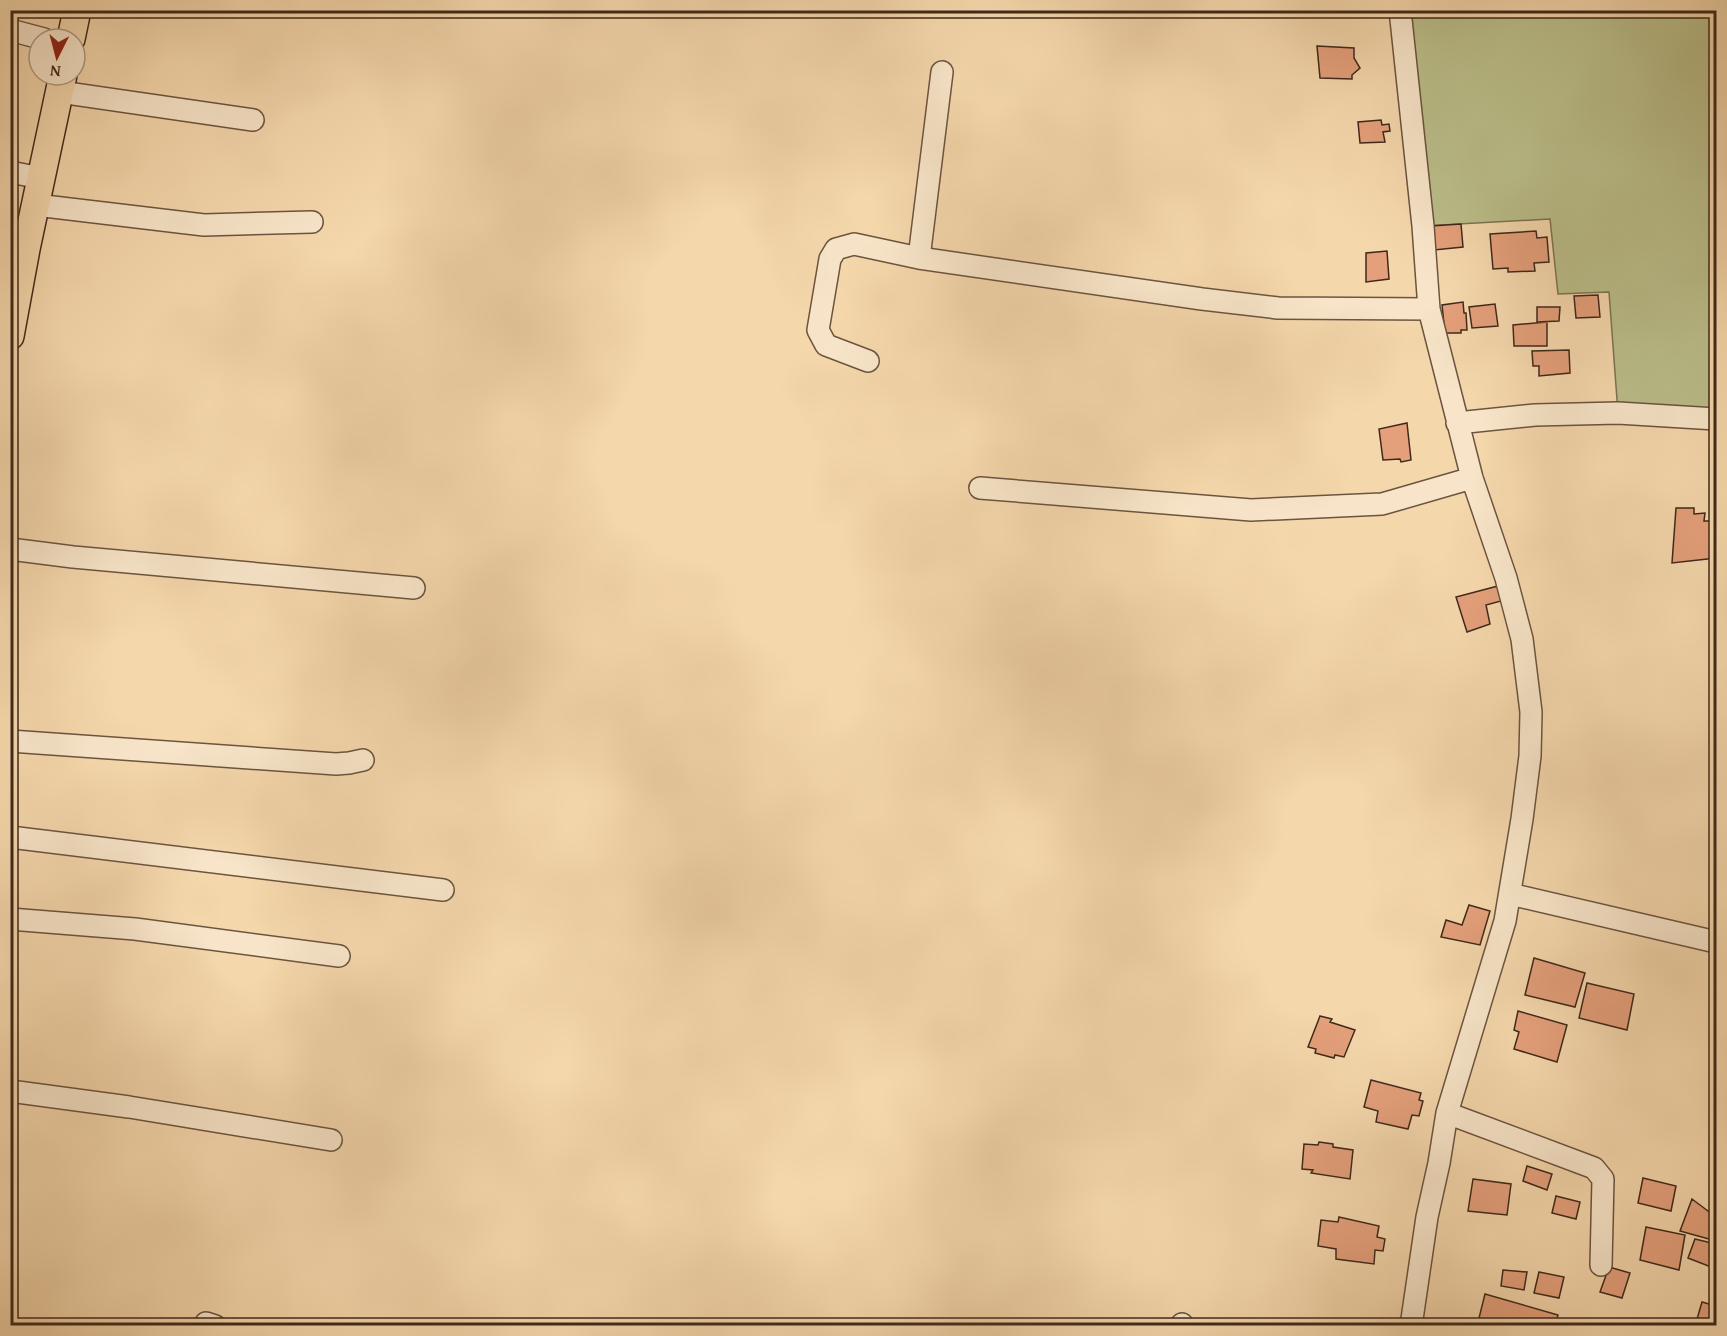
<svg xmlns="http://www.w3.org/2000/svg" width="1727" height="1336" font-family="'Gentium Book Plus',serif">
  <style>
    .green { fill: #babe8a; stroke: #7c7452; stroke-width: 1.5 }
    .building { fill: #e4a07b; stroke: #3f291b; stroke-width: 1.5 }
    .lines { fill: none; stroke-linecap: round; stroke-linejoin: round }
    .minor-casing { stroke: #6c543f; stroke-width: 24 }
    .major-casing { stroke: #3f291b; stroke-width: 30 }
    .minor { stroke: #f8e5c9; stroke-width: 21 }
    .major { stroke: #f5d7ac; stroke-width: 27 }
  </style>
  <rect width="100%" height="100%" fill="#f5d7ac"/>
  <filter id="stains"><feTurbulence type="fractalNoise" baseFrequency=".00333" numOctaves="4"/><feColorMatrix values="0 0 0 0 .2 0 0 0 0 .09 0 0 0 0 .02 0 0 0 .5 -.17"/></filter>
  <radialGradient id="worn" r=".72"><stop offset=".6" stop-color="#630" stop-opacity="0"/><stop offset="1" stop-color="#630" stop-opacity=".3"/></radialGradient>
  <path class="green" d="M1404,11h312v408l-98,-6 -9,-121 -51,2 -8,-75 -127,7z"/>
  <path class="building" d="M1317,46l37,2v10l6,10 -8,7v4l-32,-1z
    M1381,120l1,5 7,-1 1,7 -7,1 2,10 -25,1 -2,-21z
    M1461,224l2,23 -29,3 -3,-24z
    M1536,231l1,7 10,-1 2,25 -15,1 1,8 -27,1v-4l-15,1 -3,-35z
    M1387,251l2,28 -23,3v-29z
    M1598,295l2,22 -24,1 -2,-22z
    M1463,302l1,11h2l1,17h-6v3h-16l-3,-28z
    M1495,304l3,22 -26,2 -3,-21z
    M1537,307h23l-1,14 -22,1z
    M1547,322v24h-33l-1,-21z
    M1569,350l1,23 -31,3v-10h-6l-1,-15z
    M1407,423l4,37 -10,2 -1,-3 -17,1 -4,-31z
    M1676,508h18v6l11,-1 -1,8h10v9h2v28l-44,5z
    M1498,586l3,15 -15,4 4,19 -23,8 -11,-35z
    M1469,905l21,6 -10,34 -39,-8 5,-17 16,5z
    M1534,958l51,15 -10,34 -50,-12z
    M1587,983l47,11 -7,36 -48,-12z
    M1518,1011l49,14 -10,37 -43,-13 5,-17 -5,-2z
    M1320,1016l12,3 -2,3 25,8 -11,27 -9,-2 -1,3 -19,-5 1,-4 -8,-2z
    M1371,1080l50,13 -2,7 4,1 -4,15 -7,-1 -4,14 -32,-7 2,-11 -14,-4z
    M1319,1142l14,2v3l20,3 -3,29 -39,-6 2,-3 -11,-1 2,-25 14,1z
    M1527,1166l25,8 -5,16 -24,-9z
    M1643,1178l33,8 -5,25 -33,-8z
    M1473,1179l38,5 -4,31 -39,-4z
    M1556,1196l24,6 -4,17 -24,-6z
    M1692,1199l24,18v24l-36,-10z
    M1339,1217l40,9 -2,11 8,2 -2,12 -8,-1 -1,14 -38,-5v-10l-18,-3 3,-26 17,2z
    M1646,1227l39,8 -6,35 -39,-10z
    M1695,1239l21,5v25l-28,-11z
    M1609,1267l21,6 -8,25 -22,-6z
    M1503,1270l24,2 -3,18 -23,-4z
    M1539,1272l25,5 -5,21 -25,-5z
    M1485,1294l73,21 -3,11h-78z
    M1702,1302l14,4v20h-21z"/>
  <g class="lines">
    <g class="minor-casing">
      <path id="minor" d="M1400,10l23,216 6,83 43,169 34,100 16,61 9,73 -1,44 -8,63 -17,102 -58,192 -8,50 -12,54 -16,109
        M10,30l34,9
        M60,92l193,28
        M10,172l31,6
        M36,205l168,20 108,-3
        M919,258l23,-186
        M868,361l-42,-16 -8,-15 12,-71 6,-10 18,-5 65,14 283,41 76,9 151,1
        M1457,423l78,-8 83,-2 98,6
        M980,488l271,22 131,-6 90,-26
        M10,549l63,8 341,31
        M10,741l326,23 13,-1 14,-3
        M10,837l433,53
        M1510,894l206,48
        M10,919l125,10 204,27
        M10,1091l119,16 202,33
        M1447,1113l147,55 9,11 -2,86
        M206,1323l9,3
        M1182,1326v-2"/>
    </g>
    <g class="major-casing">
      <path id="major" d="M71,39l6,-29
        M10,336l16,-87 37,-174"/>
    </g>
    <use href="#minor" class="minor"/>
    <use href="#major" class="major"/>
  </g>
  <rect width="1727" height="1336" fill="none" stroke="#f5d7ac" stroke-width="36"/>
  <rect x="12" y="12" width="1703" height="1312" fill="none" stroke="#3f291b" stroke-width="3"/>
  <rect x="18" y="18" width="1691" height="1300" fill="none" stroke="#3f291b" stroke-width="1.5"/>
  <g transform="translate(57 57) rotate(186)"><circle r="28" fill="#f8e5c9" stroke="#ae9a83" stroke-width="1.5"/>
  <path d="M0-4.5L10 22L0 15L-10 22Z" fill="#8f2418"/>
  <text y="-9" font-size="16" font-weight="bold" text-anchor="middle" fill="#3f291b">N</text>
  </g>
  <rect width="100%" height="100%" filter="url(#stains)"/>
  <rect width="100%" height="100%" fill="url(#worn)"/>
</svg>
